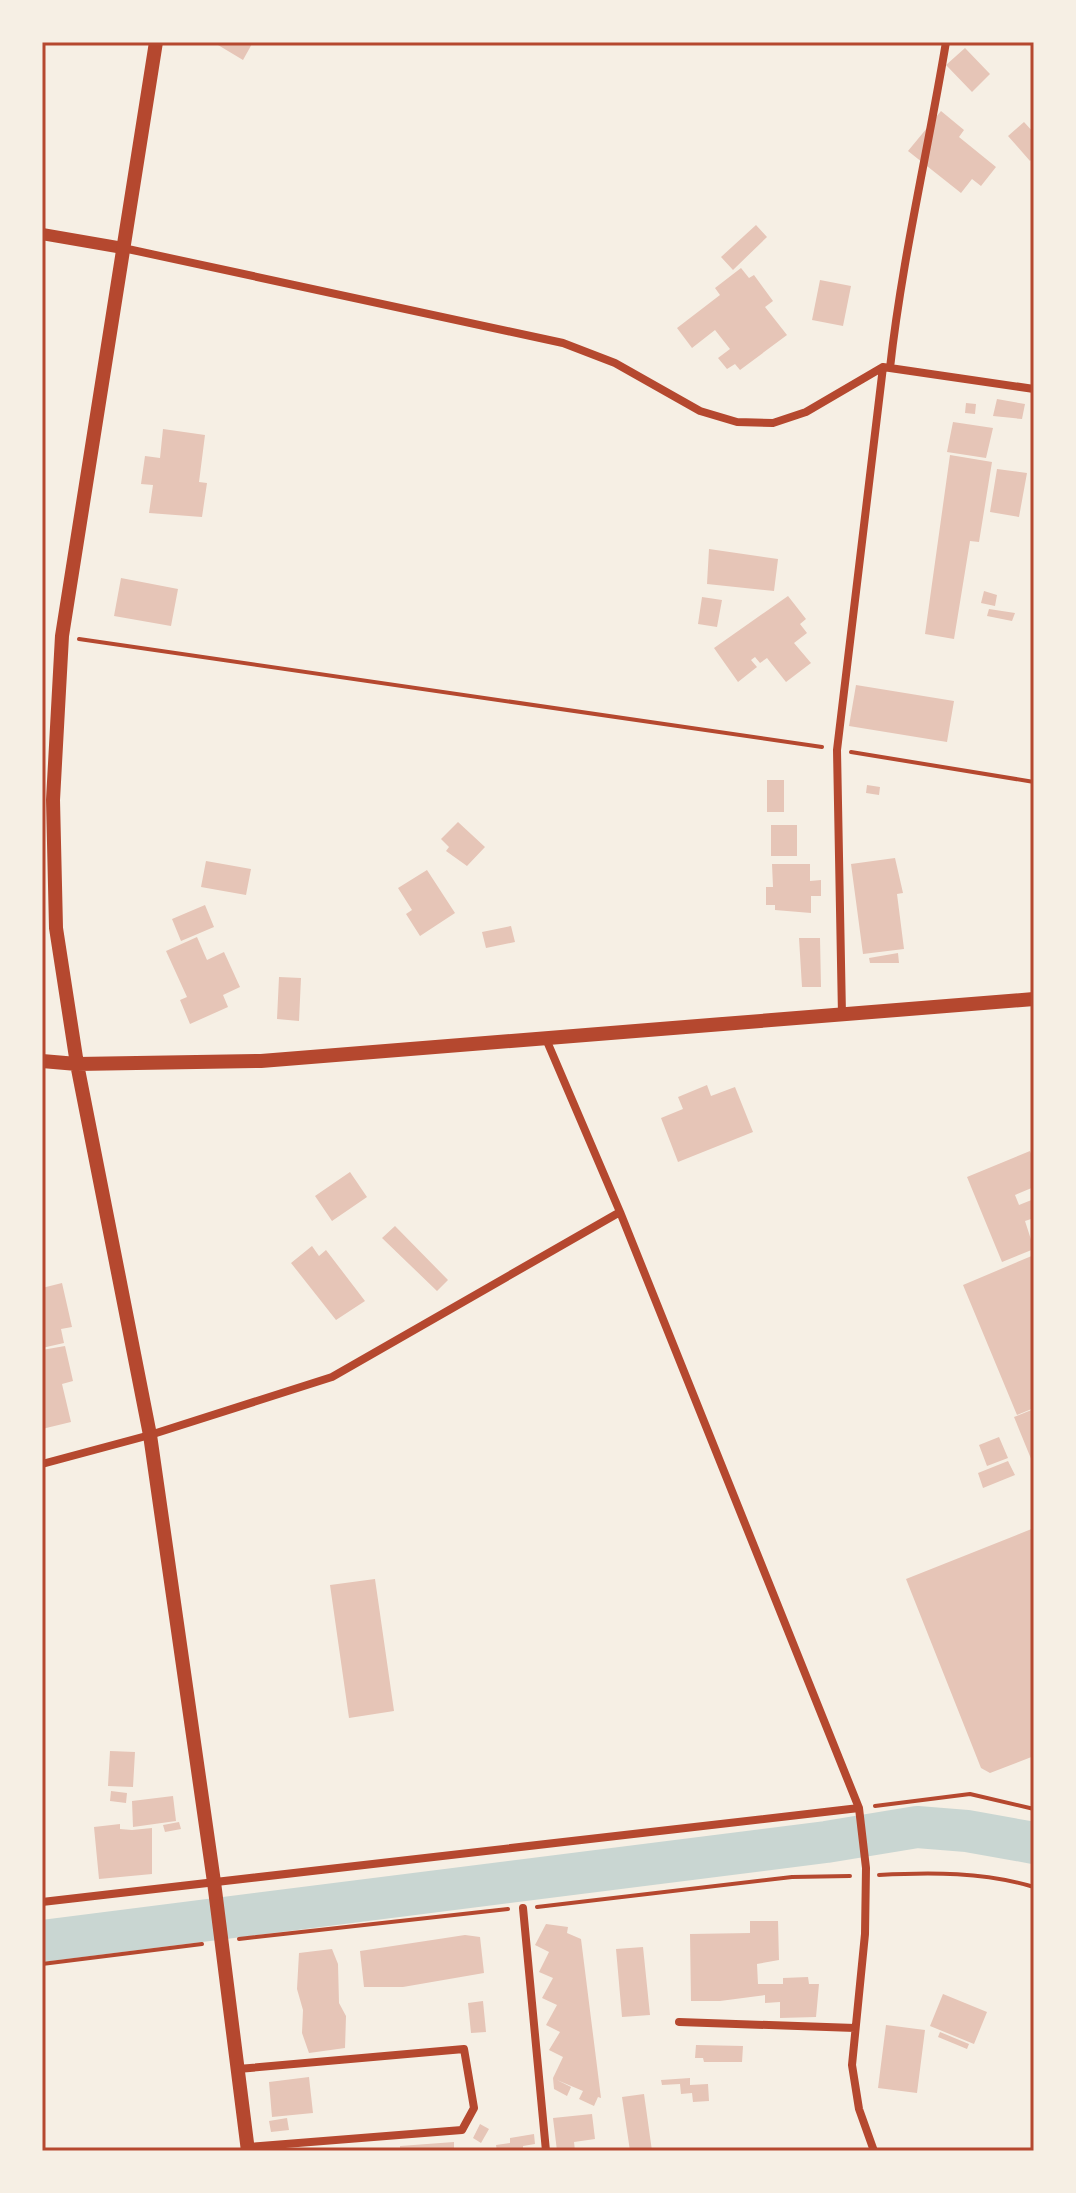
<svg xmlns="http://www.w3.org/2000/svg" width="1076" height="2193" font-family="'PT Sans',sans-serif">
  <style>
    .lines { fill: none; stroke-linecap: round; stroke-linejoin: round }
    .river { stroke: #c9d6d2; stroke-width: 42 }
    .building { fill: #e6c5b7 }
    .path { stroke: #b5482f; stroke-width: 4 }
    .minor { stroke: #b5482f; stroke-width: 8 }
    .tertiary { stroke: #b5482f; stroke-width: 12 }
    .secondary { stroke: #b5482f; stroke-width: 14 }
    .neatline { fill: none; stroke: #b5482f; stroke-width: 3 }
  </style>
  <rect width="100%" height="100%" fill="#f6efe4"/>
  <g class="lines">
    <path class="river" d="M42,1941l784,-99 91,-15 50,4 67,12"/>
  </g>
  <path class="building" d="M213,42h40l-10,18z
    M965,48l25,26 -18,18 -26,-27z
    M941,111l23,19 -5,7 37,30 -15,19 -9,-7 -11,14 -53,-42z
    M1024,122l10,11v24l-4,4 -22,-25z
    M756,225l11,12 -34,33 -12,-13z
    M741,268l8,10 5,-3 19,26 -8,6 22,28 -47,35 -5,-6 -8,5 -9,-11 12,-9 -15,-19 -23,18 -15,-20 43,-33 -5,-7z
    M820,280l31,6 -8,40 -31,-6z
    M997,399l28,5 -3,15 -29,-3z
    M966,403l10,1 -1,10 -10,-1z
    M953,422l40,6 -7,30 -39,-6z
    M163,429l42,6 -6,47 8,1 -5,34 -53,-4 4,-28 -12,-1 4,-28 15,2z
    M950,455l42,7 -13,80 -9,-1 -16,98 -29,-5z
    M997,469l30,4 -8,44 -29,-5z
    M709,549l69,10 -4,32 -67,-7z
    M121,578l57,11 -7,37 -57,-10z
    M984,591l13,4 -2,11 -14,-3z
    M788,596l18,23 -6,5 7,9 -13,10 17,20 -25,19 -19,-24 -7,5 -5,-6 -4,3 6,7 -19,15 -24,-34z
    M702,597l20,3 -5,27 -19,-3z
    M989,609l26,4 -3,8 -25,-5z
    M856,685l98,16 -7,41 -98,-16z
    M767,780h17v32h-17z
    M867,785l13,2 -1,8 -13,-2z
    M458,822l27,25 -18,19 -21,-15 3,-4 -8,-8z
    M771,825h26v31h-26z
    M895,858l8,35 -6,1 7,55 -41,5 -12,-90z
    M206,861l45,8 -5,26 -45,-8z
    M772,864h38v17l11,-1v16h-10v17l-36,-3v-5h-9v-18h7z
    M427,870l28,43 -35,23 -14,-22 6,-4 -14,-22z
    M205,905l9,22 -33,14 -9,-22z
    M511,926l4,16 -29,6 -4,-16z
    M197,937l10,23 17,-8 16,35 -17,8 5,12 -38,17 -10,-24 7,-3 -21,-46z
    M799,938h21l1,49h-19z
    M898,953l1,10h-29l-1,-5z
    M279,977l22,1 -2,43 -22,-2z
    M707,1085l4,11 24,-9 18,45 -75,30 -17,-44 22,-9 -5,-12z
    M1030,1151l4,10v26l-19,8 4,10 15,-6v19l-9,3 9,28 -32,13 -35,-85z
    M350,1172l17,25 -35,24 -17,-25z
    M395,1226l53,54 -11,11 -55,-53z
    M312,1246l7,10 7,-6 39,51 -29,19 -45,-57z
    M1034,1255v153l-17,7 -54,-130z
    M62,1283l10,44 -11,2 3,14 -22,5v-60z
    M65,1346l8,35 -11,3 9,38 -29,7v-79z
    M1034,1409v57l-20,-49z
    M999,1437l9,21 -21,8 -8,-21z
    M1008,1461l7,14 -32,13 -5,-15z
    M1034,1528v228l-44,17 -9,-5 -75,-189z
    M375,1579l19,132 -45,7 -19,-133z
    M110,1751l25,1 -2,35 -25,-1z
    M111,1791l16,2 -1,10 -16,-2z
    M173,1796l3,25 -43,6 -1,-26z
    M179,1822l2,7 -16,3 -2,-7z
    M120,1824v5l12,1 20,-2v46l-53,5 -5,-52z
    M750,1921h28l1,39 -22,4 1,20h25v-6l25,-1 1,7h10l-3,33 -36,1v-16l-15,1v-8l-45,6h-29l-1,-67 60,-1z
    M546,1924l22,3 -1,6 14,6 20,159 -3,-1 -4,9 -15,-7 4,-8 -26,-11 14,7 -4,9 -13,-7 -1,-11 10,-21 -14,-7 11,-18 -14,-7 11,-20 -15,-7 11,-20 -14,-6 10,-20 -14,-7z
    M465,1935l15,2 4,36 -81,14h-39l-4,-36z
    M643,1947l7,68 -28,2 -6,-68z
    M332,1949l6,15 1,39 7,13 -1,32 -36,5 -7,-20 1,-23 -6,-21 2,-36z
    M943,1994l44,18 -13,32 -44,-18z
    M483,2001l3,31 -15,1 -3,-30z
    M886,2025l39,5 -8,63 -39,-5z
    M940,2032l29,12 -2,5 -29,-12z
    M696,2045l47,1 -1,16h-38l-1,-4h-8z
    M309,2077l4,36 -41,4 -3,-35z
    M690,2078v7l18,-1 1,17 -16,1 -1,-9 -11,1 -1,-10 -18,1 -1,-5z
    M644,2094l8,57h-22l-8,-54z
    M592,2114l3,25 -21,3 1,9h-18l-4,-33z
    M287,2118l2,12 -18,2 -2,-11z
    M480,2124l9,5 -8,14 -8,-5z
    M534,2134l1,10 -12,2v5h-26l-1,-6 14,-2v-5z
    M454,2142v8l-54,1v-5z"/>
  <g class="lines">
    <path class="path" d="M79,639l743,108
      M851,752l183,30
      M875,1806l95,-12 64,15
      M879,1875c52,-3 105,-3 155,12
      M537,1907l255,-30 58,-1
      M239,1939l269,-30
      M42,1964l160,-20"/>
    <path class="minor" d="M123,248l440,95 52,20 85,48 37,11 36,1 33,-11 77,-45 151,22
      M890,368c12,-109 38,-217 56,-326
      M842,1015l-5,-265 46,-383
      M546,1039l74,173 239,596 7,60 -1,66 -13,131 7,44 15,42
      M42,1464l108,-29 182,-58 288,-165
      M42,1902l817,-94
      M523,1908l23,243
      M679,2022l176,6
      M238,2069l226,-20 10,59 -12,22 -214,17"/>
    <path class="tertiary" d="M42,234l81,14"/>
    <path class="secondary" d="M156,42l-94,594 -9,164 3,128 21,136 73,371 64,447 34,269
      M42,1061l35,3 184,-3 773,-62"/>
  </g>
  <rect width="1076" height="2193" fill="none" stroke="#f6efe4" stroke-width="88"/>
  <rect x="44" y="44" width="988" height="2105" class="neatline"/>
</svg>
